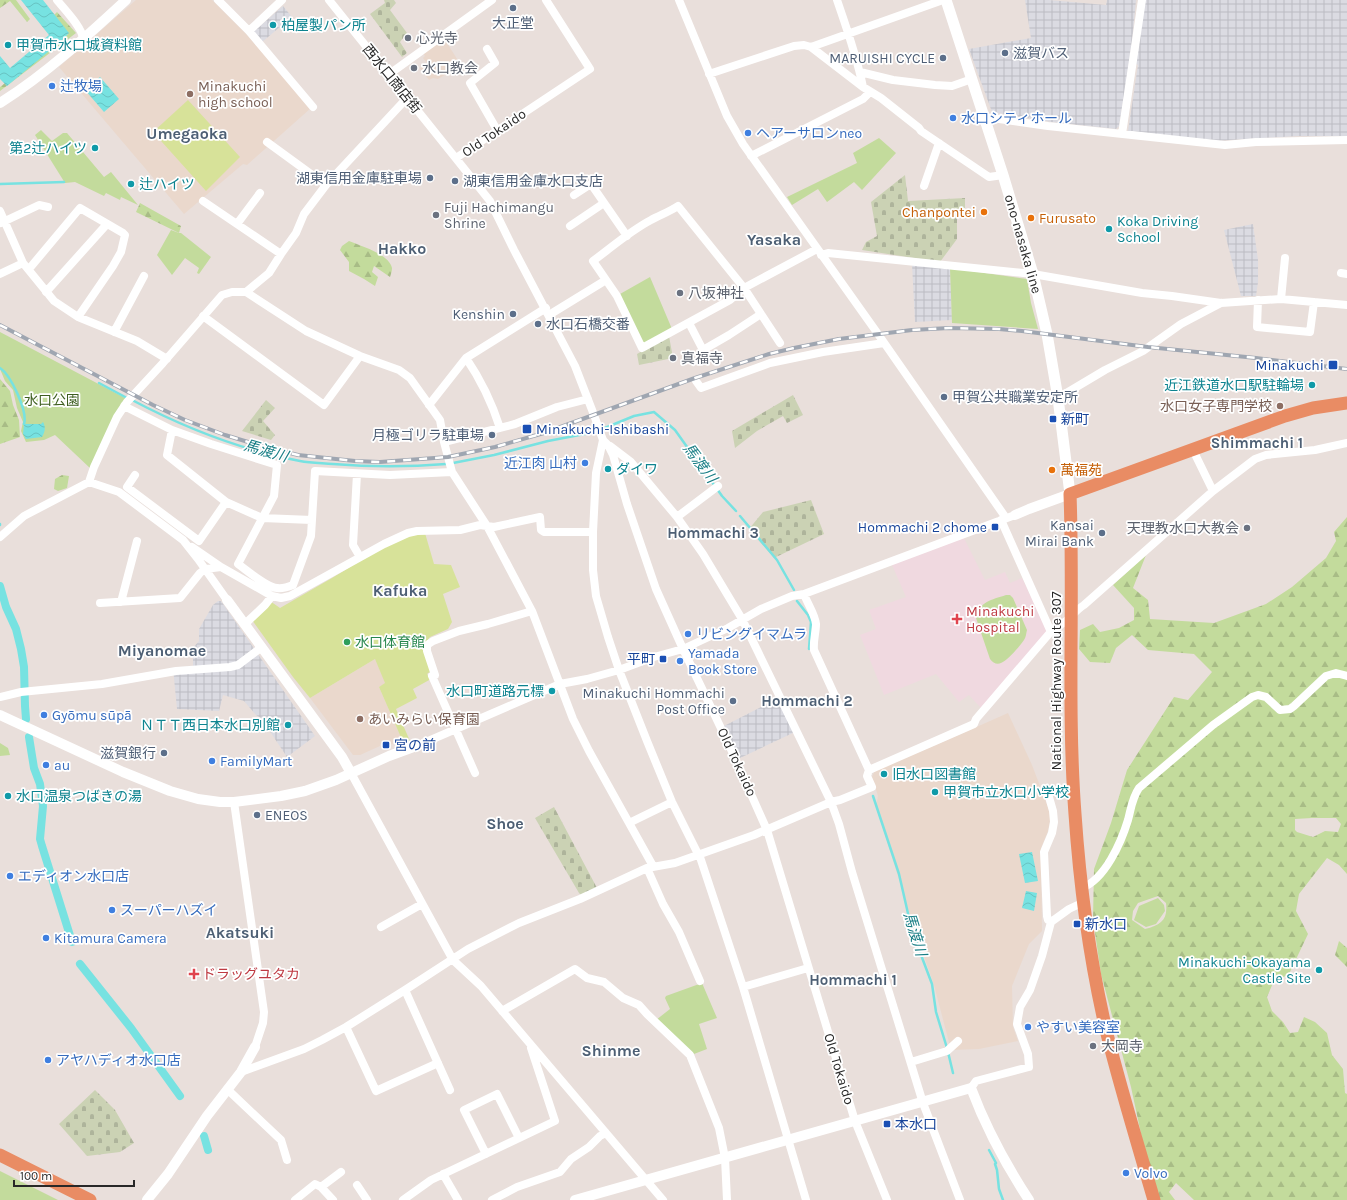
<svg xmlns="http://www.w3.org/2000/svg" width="1347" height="1200" font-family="Karla,'Noto Sans JP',sans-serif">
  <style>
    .industrial { fill: url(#industrial-grid) }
    .education { fill: #ead8cc }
    .medical { fill: #f0d9e0 }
    .grass { fill: #c3db9c }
    .forest { fill: url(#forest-firs); fill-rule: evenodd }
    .cemetery { fill: url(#cemetery-stones) }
    .pitch { fill: #d7e299 }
    .water { fill: url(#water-waves) }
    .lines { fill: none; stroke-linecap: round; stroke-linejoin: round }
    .stream { stroke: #77e2e1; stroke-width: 2.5 }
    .canal { stroke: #77e2e1; stroke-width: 8 }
    .minor { stroke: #fff; stroke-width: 8 }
    .tertiary { stroke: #fff; stroke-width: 10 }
    .secondary { stroke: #fff; stroke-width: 11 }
    .trunk { stroke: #e98c64; stroke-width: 13 }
    .rail-casing { stroke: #9fa6b1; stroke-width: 4 }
    .rail { stroke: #fff; stroke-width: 2.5; stroke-dasharray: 8; stroke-linecap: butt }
    .service-dot { fill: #5c6f8a; stroke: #fff; stroke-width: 1.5 }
    .culture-dot { fill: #0f9aa8; stroke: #fff; stroke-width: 1.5 }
    .worship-dot { fill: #6b7280; stroke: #fff; stroke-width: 1.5 }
    .shop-dot { fill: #3f7fe0; stroke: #fff; stroke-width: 1.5 }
    .education-dot { fill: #8d6e63; stroke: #fff; stroke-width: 1.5 }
    .food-dot { fill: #e8710a; stroke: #fff; stroke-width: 1.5 }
    .transit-dot { fill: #1a4fb4; stroke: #fff; stroke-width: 1.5 }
    .health-dot { fill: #e0444e; stroke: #fff; stroke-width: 1.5 }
    .leisure-dot { fill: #2e9e5b; stroke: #fff; stroke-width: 1.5 }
    .labels { text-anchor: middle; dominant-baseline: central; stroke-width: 3.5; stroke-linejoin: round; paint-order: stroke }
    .service-label { font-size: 14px; fill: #4e5e75; stroke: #fff; text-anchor: end }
    .culture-label { font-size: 14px; fill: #0d838f; stroke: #fff; text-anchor: start }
    .worship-label { font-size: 14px; fill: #5b616d; stroke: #fff; text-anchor: start }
    .street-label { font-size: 14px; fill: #282828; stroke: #fff }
    .shop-label { font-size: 14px; fill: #366cbe; stroke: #fff; text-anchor: start }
    .education-label { font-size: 14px; fill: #785e54; stroke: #fff; text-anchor: start }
    .food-label { font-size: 14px; fill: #c56008; stroke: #fff; text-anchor: start }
    .transit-label { font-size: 14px; fill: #164399; stroke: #fff; text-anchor: start }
    .park-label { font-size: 14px; fill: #3e5e20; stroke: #fff }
    .health-label { font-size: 14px; fill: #be3a42; stroke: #fff; text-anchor: start }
    .leisure-label { font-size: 14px; fill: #27864d; stroke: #fff; text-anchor: start }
    .neighbourhood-label { font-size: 15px; font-weight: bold; fill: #4d5f74; stroke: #fff }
    .water-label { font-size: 15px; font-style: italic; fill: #197e85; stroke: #fff }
    .quarter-label { font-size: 16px; font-weight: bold; fill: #4d5f74; stroke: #fff }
  </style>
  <defs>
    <pattern id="industrial-grid" width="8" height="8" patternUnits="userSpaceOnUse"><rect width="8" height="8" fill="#dbdbe2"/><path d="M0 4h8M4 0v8" fill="none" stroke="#bcbcc2"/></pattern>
    <pattern id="forest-firs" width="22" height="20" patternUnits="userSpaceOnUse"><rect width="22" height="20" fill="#c3db9c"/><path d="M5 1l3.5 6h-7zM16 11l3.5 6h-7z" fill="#a8bc86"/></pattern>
    <pattern id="cemetery-stones" width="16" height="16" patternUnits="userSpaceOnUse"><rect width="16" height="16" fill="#cbd2b4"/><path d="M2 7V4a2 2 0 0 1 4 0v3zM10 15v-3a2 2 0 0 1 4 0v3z" fill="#aeb49b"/></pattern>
    <pattern id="water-waves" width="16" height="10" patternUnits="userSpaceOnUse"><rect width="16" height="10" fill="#77e2e1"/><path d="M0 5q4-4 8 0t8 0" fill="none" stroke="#67c2c1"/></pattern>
  </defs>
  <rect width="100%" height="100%" fill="#e9dfdb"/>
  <path class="industrial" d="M1025,0h24l57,5 1,-5h29l-4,42 -8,54 -5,30 -3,3 -65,-7 -59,-10 -23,-63 62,-11z
    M1144,0h203v136h-50l-83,5 -86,-10 10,-66 -2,-1z
    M283,6l9,11 -30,25 -9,-10z
    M1253,224l5,36v22l-2,14h-15l-17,-66z
    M912,264l38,4 2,52 -37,2z
    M218,601h3l94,135 -28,21 -26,-39 -5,-3 -12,-14 -21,-6 -4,16 -42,-2 -4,-41 20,-2v-18l6,-7v-12l14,-24z
    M777,699l18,33 -55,26 -3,-1 -13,-31z"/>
  <path class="education" d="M136,0h76l34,34 65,74 -64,57 -4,-1 -59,50 -125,-147z
    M443,37l18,28 -23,14 -5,-1 -4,2 -8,-10 -1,-2 7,-5 -4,-5 2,-2 -3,-5z
    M375,659l11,24 -7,4 24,55 -16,3 -1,-4 -6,3v2l-20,9h-7l-43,-57z
    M1008,713l24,52 19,50 -3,16 -7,17 1,83 -13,13 -17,42 1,41 5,14 -39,8 -28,1 -17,-65 -19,-54 -39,-125 2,-10 -6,-19 3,-7 61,-25z"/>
  <path class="medical" d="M964,538l21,42 20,-8 5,11 12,-5 26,55 -67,75 -12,-13 -10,7 -23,-28 -52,21 -24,-60 16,-6 -7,-19 37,-13 -14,-32z"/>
  <path class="grass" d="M41,130l11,11 11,-8h4l37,44 7,-5 27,33 -17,-8 -1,3 -14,-7 -2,3 -29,-14 -10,1 -30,-48z
    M879,138l17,15 -34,37 -8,-8 -27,20 -9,-13 -26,16 -5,-8 70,-34 -4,-10z
    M171,230l8,3h2l30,24 -12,17 -2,-1 2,-5 -14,-10 -13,17 -15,-20z
    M950,268l77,11 4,24 7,26 -86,-6z
    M650,277l22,52 -27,15 -3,-1 -22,-49z
    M0,332l127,67 -36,70 -36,-34 -11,5 -18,2 -5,-11 2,-9 -6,-14 -4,-18 -8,-9 -5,-12z
    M1006,595h4l3,3 14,32c-1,4 -1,7 -3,10 -4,6 -16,20 -23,23 -4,2 -8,0 -11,-4l-14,-41c4,-17 15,-18 30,-23z
    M0,743l8,5 2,7 -10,1z
    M1158,898l6,7 1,6 -9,13 -10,3 -12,-7 5,-14z
    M702,983l15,35 -18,6 8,25 -13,5 -38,-34 14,-11 -5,-11 1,-2z
    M0,1171l58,29h-58z"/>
  <path class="forest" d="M0,0h16l14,19 -3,3 -17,-21 -10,7z
    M57,12l19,21 -76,58v-4l68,-53 -14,-19z
    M140,203l41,23 -2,7 -43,-21z
    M349,241c12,5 40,13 43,27 0,3 -1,6 -2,9l-16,-11 -2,6 6,5 -3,9 -11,-7 -15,-8v-9l-9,-12 2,-4z
    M0,379l10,12 3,14 6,15 1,17 -20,7z
    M62,475l7,1 -2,12 -9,3 -4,-2 1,-10z
    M1347,517v357l-8,-9 -12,-7 -28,36 -3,17 12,23 -19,40 -16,9 -6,14 5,14 11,11 7,11 8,-1 6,-15 11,5 12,11 5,22 11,14 2,24 2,1v106h-153l-18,-17 -7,9 6,8h-16l-13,-43 -15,-70 -30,-113 -8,-55 1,-50 17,-46 16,-53 47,-73 14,3 24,-28 -18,-18 -46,-4 -16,-15 -16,13 -6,15 -20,-1 -11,-13 1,-19 13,-6 7,8 19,-4 15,-8v-12l-21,-23 33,-30 -13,33 15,12 2,19 64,4 52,-19 26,-17 34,-29 10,-17 -2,-9zM1312,818h24l5,6 -3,8 -13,-1 -12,6 -16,-5 -2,-2v-11zM1158,896l8,7c2,17 -5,22 -21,26l-13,-9 1,-9 5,-8z
    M1339,941l8,7v19l-12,-12z"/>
  <path class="cemetery" d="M384,0h10l2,3 -6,7 17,23 -7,9 7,11 -5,4 -32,-43 15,-11z
    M905,175l3,26 57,-3v10l-8,1v30l-17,23 -78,-12 4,-8 11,-6 -6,-34z
    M669,336l4,22 -34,7 -2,-11z
    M793,395l10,20 -16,8 -4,-7 -26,15 -22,17 -3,-17z
    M266,400l9,8 -12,13 12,14 -4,5 -29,-9z
    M811,500l13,34 -50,24 -25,-29 14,-17z
    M554,807l43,81 -15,8 -3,-3 -44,-75z
    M95,1090l20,20 19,33 -14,9 -33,4 -28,-32z"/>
  <path class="pitch" d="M188,100l52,57 -34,34 -53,-59z
    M425,533l9,31 17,1 9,22 -17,7 9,28 -4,7 -18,8 -8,10 10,23 -5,4 4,5 -18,10 4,9 -21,11 14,32 -7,1 -24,-55 6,-4 -10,-24 -65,39 -17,-21 -41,-57 18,-19 10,7 52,-30 59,-36 20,-6z"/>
  <path class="water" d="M21,0h22l26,33 -9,9 -53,44 -7,-7v-23l10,12 39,-33z
    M100,77l19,22 -15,13 -19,-22z
    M43,422c3,5 2,10 -1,15l-16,2 -3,-5 1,-10h17z
    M1032,852l6,29 -13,2 -6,-29z
    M1026,891l11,2 -3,18 -12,-3z"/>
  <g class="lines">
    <path class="stream" d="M0,184l64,-2
      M0,368c11,7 28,44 24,56
      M99,383l28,15
      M132,400c53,28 109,50 168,61 11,2 22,2 33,3 39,3 74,3 113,0
      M453,463l41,-8 54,-14 47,-9 39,-16 20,-4 21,18 47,66 14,15
      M740,516l37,44 17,30
      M0,525v-1
      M797,601l11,14 3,7 -2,27
      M873,796l26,78 13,57 20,53 4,28 11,36
      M948,1052l5,21
      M989,1150l7,13 -1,1 2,6 2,19 4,11"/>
    <path class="canal" d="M0,586l6,21 10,22 5,20 3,18 1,39 1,13
      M29,737l5,31 6,16 3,22 -3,33 2,7 30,96
      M80,964l51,64 49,68
      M204,1136l4,14"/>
    <path class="minor" d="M57,0c7,9 26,28 26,39
      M218,0l31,31 64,76
      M329,0l161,201 24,49 61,116 19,49 9,25 5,5 5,10 14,49 29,85 27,60 47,98 37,83 88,291 32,79
      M679,0l48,116 16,28 135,190 128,184
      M837,0c10,29 20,57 26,87l18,11 38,30 2,3 68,46 14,-2
      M249,31l33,-31
      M811,47l52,40
      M487,49l8,14 -25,20 27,47
      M860,72l33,8 42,5 17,1 20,-7
      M709,74l85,-28 10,-1 7,2 132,-47
      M388,75l104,-75
      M985,117l63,9 177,19 31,-3 91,-2
      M1122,134l20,-134
      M267,142l59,43
      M751,156l112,-57 7,-7
      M456,158l134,-89 -44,-69
      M924,186l15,-43
      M574,195l17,-11 36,52
      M203,201l78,53
      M0,211l23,52 31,38 24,16 59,24 30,18
      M1,223l38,-18 9,2
      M237,224l23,-31
      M570,226l34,-23
      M821,255l7,-2 205,21 109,19 30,3 49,7 60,-4 66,6
      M29,269l51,-61 43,25 2,2 -4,17 -8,14 -35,51
      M1341,273l6,1
      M0,274l23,-11
      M46,292l61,-68
      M246,292l23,-19 12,-19 15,-21 8,-19 22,-29 81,-87
      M1281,299l4,-41
      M1258,300l-1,27 53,5 4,-30
      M549,315l57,-35
      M203,316l121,89 36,-49
      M689,323l14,27 26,-15 32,-21
      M114,332l30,-56
      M780,343l-36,-55 -66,-82c-9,6 -18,9 -27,14 -21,11 -39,27 -58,41l24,35 25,52 88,-48 14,-12 73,-39
      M466,358c15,22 26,45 34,70
      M696,381l5,7 69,-25 53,-11 61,-9
      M1058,398l47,-28 38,-19 38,-27 40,-21
      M429,405l37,-47 80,-50
      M124,406l48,24 39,14 66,21 -3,31 -36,68c10,7 28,23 39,24 6,1 11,-1 16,-3l18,-49 4,-65 75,4 62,-3
      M172,430l-5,25 59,47 36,16 50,2
      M603,440l-7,33 -3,59v38l3,26 12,41 11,33 28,71 25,61 26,52
      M444,442l71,-18 42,-17 31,-8
      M610,446l21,16 46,55 26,37 39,65 89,183 8,22 13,48 71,231 37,97
      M1193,450l20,41
      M357,474l-4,71 7,12
      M135,475l-8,12 72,54 27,-39
      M89,482l30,10 64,48 15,19 29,41
      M677,517l41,-31
      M1001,520l50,112
      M0,537l24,-21 65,-34 5,-15 23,-50 10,-15 36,-39 59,-68 10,-3h14l60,39 54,25 39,14 11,8 30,42 4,22 8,30 35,54 45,85 41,108 16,32 64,115
      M192,547l29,20
      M804,594c3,9 11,20 12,30 0,8 -3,17 -2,26l55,120
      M121,602l16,-61
      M100,603l80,-5 20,-25 5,-4 16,-2 51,29 9,2 9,-2 94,-52 24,-11 9,-2 43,-1 20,-5 14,2 46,-10 1,13 3,2h49
      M245,624l20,-19 7,-9
      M0,697l21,-5 81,-8 74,-13 54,-4 8,-2 24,-18
      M419,745l141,-61 27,-5 32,-9 35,-13 29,-8 45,-21 33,-19 31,-13 12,-2 211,-79
      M351,773l102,187 28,26 182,214
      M475,773l-43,-97 3,-1 -8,-24v-6l6,-4 26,-10 29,-7 44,-13
      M1047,790l6,21 1,11 -2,11 -8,19 3,64 1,4 3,2
      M234,802l30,210 -1,11 -8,24
      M629,823l43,-21
      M699,854l44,133 63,213
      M647,868l16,36 16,28 21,49
      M1082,888c23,-9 39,-45 46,-68 3,-11 4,-22 11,-32l74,-63 39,-28 6,-2 8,2 14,13 10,-1 4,-3 32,-30 10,-3 11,3
      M381,927l41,-23
      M743,987l65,-19
      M405,990l45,100
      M502,1011l73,-42 12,9 17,4 19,16 16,7 8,9 43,41 29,73 6,30 2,42
      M346,1027l30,64 62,-28
      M911,1062l36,-11 11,-10
      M241,1072l63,-23 18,-9 24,-13 59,-37 63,-41 51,-26 61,-24 67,-31 28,-5 79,-28 77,-33 9,-2 32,-13 -5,-11 2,-6 105,-46 2,-5 78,-91c13,-4 19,-16 30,-23l129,-114 42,-32 11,-4 49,-5 32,-7
      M971,1088l5,-7 53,-14 -1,-13 -11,-30 3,-17 10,-17 12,-34 9,-34 18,-13 15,-7
      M227,1089l54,51 6,20
      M486,1154l-22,-44 33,-16 22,44
      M443,1174l15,26
      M357,1185l10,15
      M295,1200l20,-16 6,3
      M333,1200l-12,-13 20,-15
      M403,1200l28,-20 124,-59 -24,-73
      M492,1200l25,-13 43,-15 11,-13 18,-12 11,-11 6,-3"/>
    <path class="tertiary" d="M0,103c46,-29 86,-66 126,-103
      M1015,515l14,-6 41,-15
      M227,600l115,157 9,16
      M0,715l123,57 47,19 28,8 22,3h14l47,-6 24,-5 31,-11 53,-24 30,-11
      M147,1200l21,-26 39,-58 34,-44 14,-25
      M575,1200l396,-112c15,40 35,77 58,112"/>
    <path class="secondary" d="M946,0l57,175 30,99 14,60 11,64 12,96"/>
    <path class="trunk" d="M0,1155l90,45
      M1154,1200c-16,-55 -33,-110 -47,-166 -17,-72 -27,-146 -32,-220 -8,-106 -1,-213 -5,-320l215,-78 28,-8 34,-5"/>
    <g class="rail-casing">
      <path id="rail" d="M0,325l153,80 32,15 40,15 33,10 40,10 57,6 25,1 68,-5 47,-10 49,-14 151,-55 74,-24 25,-6 45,-9 73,-9 37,-2 50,1 23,2 126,16 108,11 91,11"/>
    </g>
    <use href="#rail" class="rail"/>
  </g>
  <g class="service-dot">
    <circle cx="513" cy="8" r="4"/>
    <circle cx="1005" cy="53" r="4"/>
    <circle cx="943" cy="58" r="4"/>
    <circle cx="430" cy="178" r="4"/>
    <circle cx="455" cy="181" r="4"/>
    <circle cx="513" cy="314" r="4"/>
    <circle cx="538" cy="324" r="4"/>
    <circle cx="944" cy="397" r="4"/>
    <circle cx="492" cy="435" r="4"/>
    <circle cx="1102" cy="533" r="4"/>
    <circle cx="733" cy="701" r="4"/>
    <circle cx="164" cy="753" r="4"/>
    <circle cx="257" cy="815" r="4"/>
  </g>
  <g class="culture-dot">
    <circle cx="273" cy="25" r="4"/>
    <circle cx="8" cy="45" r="4"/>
    <circle cx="95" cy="148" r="4"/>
    <circle cx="131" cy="184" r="4"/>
    <circle cx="1109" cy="229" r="4"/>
    <circle cx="1312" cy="385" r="4"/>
    <circle cx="608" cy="469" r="4"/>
    <circle cx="552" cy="691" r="4"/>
    <circle cx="288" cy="725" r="4"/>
    <circle cx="884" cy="774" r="4"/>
    <circle cx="935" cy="792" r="4"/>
    <circle cx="8" cy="796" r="4"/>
    <circle cx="1319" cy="970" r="4"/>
  </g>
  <g class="worship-dot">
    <circle cx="408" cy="38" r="4"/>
    <circle cx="414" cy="68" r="4"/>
    <circle cx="436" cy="215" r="4"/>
    <circle cx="680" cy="293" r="4"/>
    <circle cx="673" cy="358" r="4"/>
    <circle cx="1247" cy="528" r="4"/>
    <circle cx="1093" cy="1046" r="4"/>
  </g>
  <g class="shop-dot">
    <circle cx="52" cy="86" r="4"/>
    <circle cx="953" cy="118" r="4"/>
    <circle cx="748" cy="133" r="4"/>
    <circle cx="585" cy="463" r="4"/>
    <circle cx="688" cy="634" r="4"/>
    <circle cx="680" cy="661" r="4"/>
    <circle cx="44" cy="715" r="4"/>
    <circle cx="212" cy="761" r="4"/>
    <circle cx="46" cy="765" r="4"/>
    <circle cx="10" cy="876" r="4"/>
    <circle cx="112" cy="910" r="4"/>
    <circle cx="46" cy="938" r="4"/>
    <circle cx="1028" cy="1027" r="4"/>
    <circle cx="48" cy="1060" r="4"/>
    <circle cx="1126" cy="1173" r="4"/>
  </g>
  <g class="education-dot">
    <circle cx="190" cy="94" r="4"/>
    <circle cx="1280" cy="406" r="4"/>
    <circle cx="360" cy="719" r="4"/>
  </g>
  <g class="food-dot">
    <circle cx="984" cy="212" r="4"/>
    <circle cx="1031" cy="218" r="4"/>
    <circle cx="1052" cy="470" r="4"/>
  </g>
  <g class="transit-dot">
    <rect x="1328" y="360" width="10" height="10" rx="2"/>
    <rect x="1049" y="415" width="8" height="8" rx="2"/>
    <rect x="522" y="424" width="10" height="10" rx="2"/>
    <rect x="991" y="523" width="8" height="8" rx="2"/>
    <rect x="659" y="655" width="8" height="8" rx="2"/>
    <rect x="382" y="741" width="8" height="8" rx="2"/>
    <rect x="1073" y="920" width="8" height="8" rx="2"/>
    <rect x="883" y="1120" width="8" height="8" rx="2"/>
  </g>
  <g class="health-dot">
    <path d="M955 613h4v4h4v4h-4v4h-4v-4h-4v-4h4z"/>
    <path d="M192 968h4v4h4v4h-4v4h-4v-4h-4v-4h4z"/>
  </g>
  <circle class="leisure-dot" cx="347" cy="642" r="4"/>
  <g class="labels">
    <g class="service-label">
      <text x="513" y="23" text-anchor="middle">大正堂</text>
      <text x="1013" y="53" text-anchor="start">滋賀バス</text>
      <text x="935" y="58">MARUISHI CYCLE</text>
      <text x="422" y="178">湖東信用金庫駐車場</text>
      <text x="463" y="181" text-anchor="start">湖東信用金庫水口支店</text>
      <text x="505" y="314">Kenshin</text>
      <text x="546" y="324" text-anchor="start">水口石橋交番</text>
      <text x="952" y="397" text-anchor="start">甲賀公共職業安定所</text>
      <text x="484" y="435">月極ゴリラ駐車場</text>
      <text x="1094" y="525">Kansai<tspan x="1094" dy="16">Mirai Bank</tspan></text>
      <text x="725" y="693">Minakuchi Hommachi<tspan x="725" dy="16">Post Office</tspan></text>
      <text x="156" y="753">滋賀銀行</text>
      <text x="265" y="815" text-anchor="start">ENEOS</text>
    </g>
    <g class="culture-label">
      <text x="281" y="25">柏屋製パン所</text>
      <text x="16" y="45">甲賀市水口城資料館</text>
      <text x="87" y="148" text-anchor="end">第2辻ハイツ</text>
      <text x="139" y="184">辻ハイツ</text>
      <text x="1117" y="221">Koka Driving<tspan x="1117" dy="16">School</tspan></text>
      <text x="1304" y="385" text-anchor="end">近江鉄道水口駅駐輪場</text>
      <text x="616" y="469">ダイワ</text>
      <text x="544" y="691" text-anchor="end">水口町道路元標</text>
      <text x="280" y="725" text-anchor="end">ＮＴＴ西日本水口別館</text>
      <text x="892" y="774">旧水口図書館</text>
      <text x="943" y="792">甲賀市立水口小学校</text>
      <text x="16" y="796">水口温泉つばきの湯</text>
      <text x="1311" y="962" text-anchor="end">Minakuchi-Okayama<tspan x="1311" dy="16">Castle Site</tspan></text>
    </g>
    <g class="worship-label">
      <text x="416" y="38">心光寺</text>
      <text x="422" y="68">水口教会</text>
      <text x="444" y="207">Fuji Hachimangu<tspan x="444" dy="16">Shrine</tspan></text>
      <text x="688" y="293">八坂神社</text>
      <text x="681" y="358">真福寺</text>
      <text x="1239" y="528" text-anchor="end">天理教水口大教会</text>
      <text x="1101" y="1046">大岡寺</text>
    </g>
    <g class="street-label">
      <text transform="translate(392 79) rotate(51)">西水口商店街</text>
      <text transform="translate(494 133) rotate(-34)">Old Tokaido</text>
      <text transform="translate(1023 244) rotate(74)">ono-nasaka line</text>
      <text transform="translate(1056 681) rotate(-90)">National Highway Route 307</text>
      <text transform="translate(737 762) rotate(65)">Old Tokaido</text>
      <text transform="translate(839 1069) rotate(73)">Old Tokaido</text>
    </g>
    <g class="shop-label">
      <text x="60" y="86">辻牧場</text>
      <text x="961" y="118">水口シティホール</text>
      <text x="756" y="133">ヘアーサロンneo</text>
      <text x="577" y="463" text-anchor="end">近江肉 山村</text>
      <text x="696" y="634">リビングイマムラ</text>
      <text x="688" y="653">Yamada<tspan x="688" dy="16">Book Store</tspan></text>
      <text x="52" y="715">Gyōmu sūpā</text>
      <text x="220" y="761">FamilyMart</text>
      <text x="54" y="765">au</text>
      <text x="18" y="876">エディオン水口店</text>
      <text x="120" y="910">スーパーハズイ</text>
      <text x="54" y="938">Kitamura Camera</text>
      <text x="1036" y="1027">やすい美容室</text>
      <text x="56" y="1060">アヤハディオ水口店</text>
      <text x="1134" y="1173">Volvo</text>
    </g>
    <g class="education-label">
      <text x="198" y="86">Minakuchi<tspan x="198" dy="16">high school</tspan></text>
      <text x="1272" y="406" text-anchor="end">水口女子専門学校</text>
      <text x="368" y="719">あいみらい保育園</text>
    </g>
    <g class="food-label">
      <text x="976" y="212" text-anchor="end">Chanpontei</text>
      <text x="1039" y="218">Furusato</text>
      <text x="1060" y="470">萬福苑</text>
    </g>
    <g class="transit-label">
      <text x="1324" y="365" text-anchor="end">Minakuchi</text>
      <text x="1061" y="419">新町</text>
      <text x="536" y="429">Minakuchi-Ishibashi</text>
      <text x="987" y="527" text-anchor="end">Hommachi 2 chome</text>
      <text x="655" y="659" text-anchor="end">平町</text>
      <text x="394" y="745">宮の前</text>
      <text x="1085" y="924">新水口</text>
      <text x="895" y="1124">本水口</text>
    </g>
    <g class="park-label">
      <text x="52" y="400">水口公園</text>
    </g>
    <g class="health-label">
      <text x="966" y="611">Minakuchi<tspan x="966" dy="16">Hospital</tspan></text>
      <text x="202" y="974">ドラッグユタカ</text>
    </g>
    <g class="leisure-label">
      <text x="355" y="642">水口体育館</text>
    </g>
    <g class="neighbourhood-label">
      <text x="1257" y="443">Shimmachi 1</text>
      <text x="713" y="533">Hommachi 3</text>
      <text x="807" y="701">Hommachi 2</text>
      <text x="853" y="980">Hommachi 1</text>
    </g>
    <g class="water-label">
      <text transform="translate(266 451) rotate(16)">馬渡川</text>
      <text transform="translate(700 463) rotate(53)">馬渡川</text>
      <text transform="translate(915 934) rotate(73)">馬渡川</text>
    </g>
    <g class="quarter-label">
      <text x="187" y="133">Umegaoka</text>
      <text x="774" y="239">Yasaka</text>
      <text x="402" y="248">Hakko</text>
      <text x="400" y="590">Kafuka</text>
      <text x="162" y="650">Miyanomae</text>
      <text x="505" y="823">Shoe</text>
      <text x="240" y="932">Akatsuki</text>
      <text x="611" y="1050">Shinme</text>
    </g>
  </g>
  <path d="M14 1180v6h120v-6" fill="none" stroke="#282828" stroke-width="2"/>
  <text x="20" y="1180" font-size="12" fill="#282828" stroke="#ffffff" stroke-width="3" paint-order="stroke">100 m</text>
</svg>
